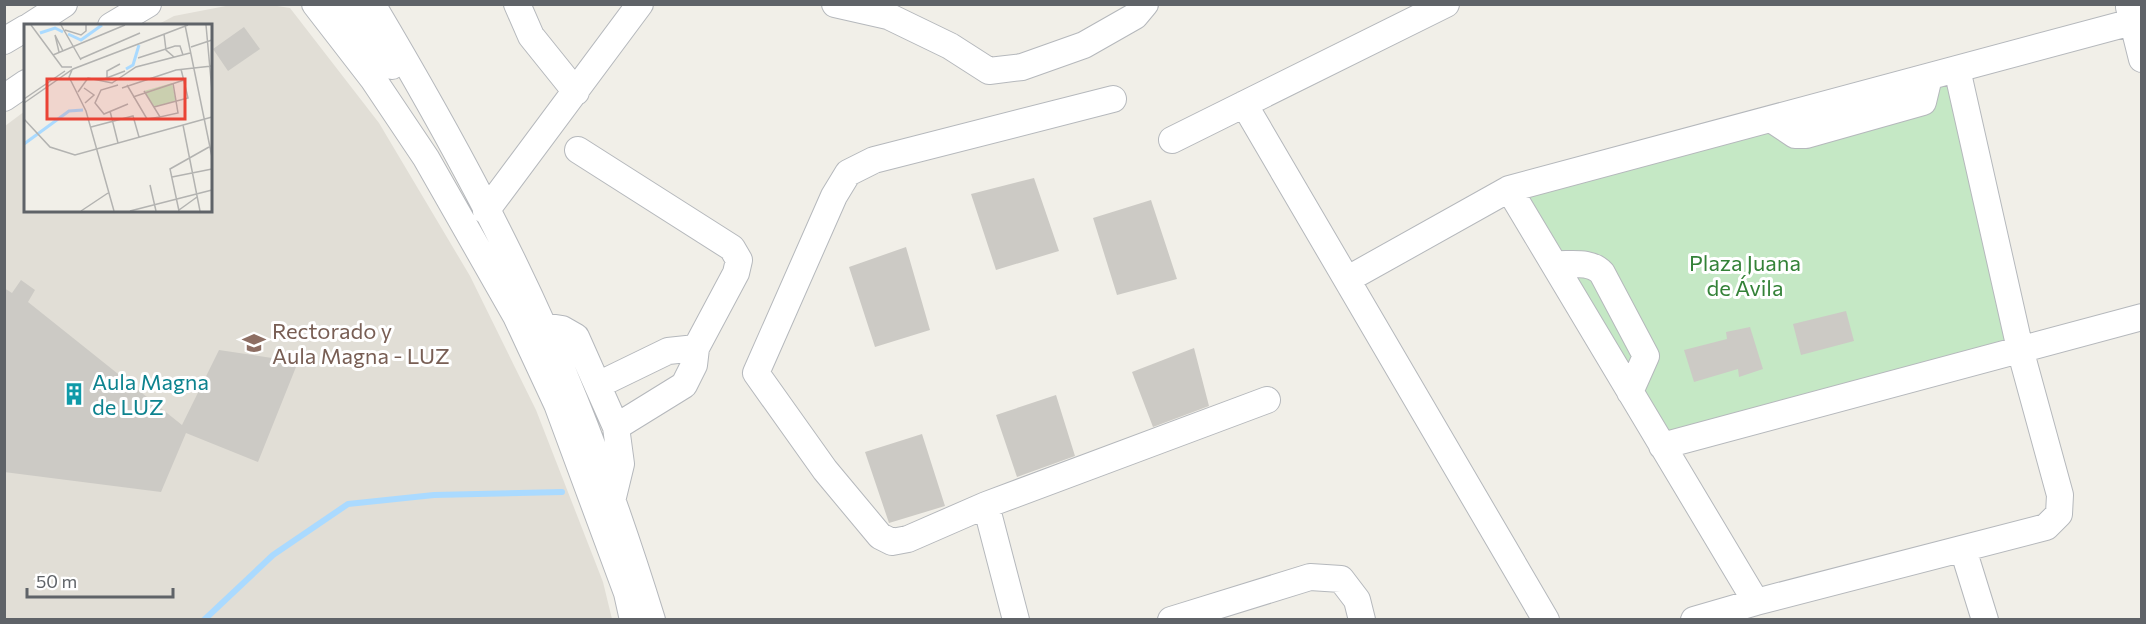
<svg xmlns="http://www.w3.org/2000/svg" width="2146" height="624" font-family="Commissioner,sans-serif">
  <style>
    .education { fill: #e1ded6 }
    .green { fill: #c5e8c5 }
    .lines { fill: none; stroke-linecap: round; stroke-linejoin: round }
    .stream { stroke: #aadaff; stroke-width: 6 }
    .building { fill: #cccac5 }
    .minor-casing { stroke: #b5b8bc; stroke-width: 28 }
    .minor { stroke: #fff; stroke-width: 26 }
    .labels { text-anchor: middle; dominant-baseline: central; stroke-width: 6; stroke-linejoin: round; paint-order: stroke }
    .park-label { font-size: 22px; fill: #348238; stroke: #fff }
    .education-label { font-size: 22px; fill: #785e54; stroke: #fff; text-anchor: start }
    .culture-label { font-size: 22px; fill: #0d838f; stroke: #fff; text-anchor: start }
    .inset-river { fill: none; stroke: #aadaff; stroke-width: 3 }
    .inset-road { fill: none; stroke: #b3b3b1; stroke-width: 1.5 }
    .view { fill: #ea4335; fill-opacity: 0.15; stroke: #ea4335; stroke-width: 3 }
    .inset-edge { fill: none; stroke: #5f6368; stroke-width: 3 }
  </style>
  <rect width="100%" height="100%" fill="#f1efe8"/>
  <path class="education" d="M231,5h40l19,3 89,115 91,153 66,134 67,172 9,37 -607,1v-494l20,-15 1,99h184v-184l-53,-1 17,-9z"/>
  <path class="green" d="M1954,75l62,271 -353,95 -148,-250z"/>
  <g class="lines">
    <path class="stream" d="M204,620l69,-65 75,-51 86,-9 128,-3"/>
  </g>
  <path class="building" d="M244,27l16,22 -32,22 -15,-22z
    M1034,178l25,73 -63,19 -25,-76z
    M1151,200l26,79 -60,16 -24,-77z
    M906,247l24,83 -55,17 -26,-80z
    M21,280l14,10 -7,12 154,123 37,-75 79,12 -40,100 -72,-29 -25,59 -157,-20v-184l8,5z
    M1846,311l8,30 -53,14 -8,-31z
    M1750,327l13,42 -24,8 -1,-8 -44,13 -10,-32 43,-11 -1,-7z
    M1194,348l15,58 -56,21 -21,-55z
    M1056,395l19,61 -58,21 -21,-62z
    M922,434l23,72 -56,17 -24,-71z"/>
  <g class="lines">
    <g class="minor-casing">
      <path id="minor" d="M315,4l58,75 53,79 90,158 41,88 70,189 6,27
        M346,4l46,62
        M372,4c76,128 148,259 203,397 29,72 54,145 77,219
        M517,4l14,32 45,56
        M835,4l53,12 62,30 39,25 33,-4 62,-22 51,-29 10,-12
        M2129,7l13,52
        M30,26l34,-22
        M111,26l37,-22
        M4,41l22,-13
        M4,98l22,-15
        M1113,99l-239,61 -26,13 -14,23 -78,177 69,97 55,66 12,6 16,-3 78,-34 281,-105
        M1244,104l302,516
        M1771,119l24,16h11l117,-33 6,-25
        M1172,140l274,-136
        M578,150l154,98 7,12 -3,13 -40,75 -28,3 -70,34
        M1509,189l247,413 290,-75 13,-13 1,-19 -40,-146 -63,-280
        M486,211l154,-207
        M1554,264c16,1 36,-4 48,9l44,83 -16,36
        M1348,279l161,-90 623,-167
        M543,326l19,3 14,8 40,90 5,37 -8,33
        M616,427l68,-42 10,-20 2,-17
        M1662,446l480,-129
        M986,505l30,115
        M1963,549l22,71
        M1171,620l139,-43 31,2 16,21 5,20
        M1694,620l62,-18"/>
    </g>
    <use href="#minor" class="minor"/>
  </g>
  <defs>
    <g id="university-bare" transform="scale(1.8)"><path d="M0-5L7-2L0 1L-7-2ZM-4 1L0 2.5L4 1V4Q0 6-4 4Z" fill="#8d6e63" stroke="#fff" stroke-width="2.5" paint-order="stroke"/></g>
    <g id="building-bare" transform="scale(1.8)"><path d="M-4-6H4V6H1V3H-1V6H-4ZM-2.5-4.3h1.7v1.8h-1.7ZM.8-4.3h1.7v1.8H.8ZM-2.5-1h1.7V.8h-1.7ZM.8-1h1.7V.8H.8Z" fill="#0f9aa8" stroke="#fff" stroke-width="2.5" paint-order="stroke"/></g>
  </defs>
  <g fill-rule="evenodd">
    <use href="#university-bare" x="254" y="343"/>
    <use href="#building-bare" x="74" y="394"/>
  </g>
  <g class="labels">
    <g class="park-label">
      <text x="1745" y="262">Plaza Juana<tspan x="1745" dy="25">de Ávila</tspan></text>
    </g>
    <g class="education-label">
      <text x="272" y="330">Rectorado y<tspan x="272" dy="25">Aula Magna - LUZ</tspan></text>
    </g>
    <g class="culture-label">
      <text x="92" y="381">Aula Magna<tspan x="92" dy="25">de LUZ</tspan></text>
    </g>
  </g>
  <g transform="translate(24 24)">
    <rect width="188" height="188" fill="#f1efe8"/>
    <path d="M148,59l4,18 -22,6 -10,-16z" fill="#c5e8c5"/>
    <path class="inset-river" d="M16,9l15,-5 8,4M44,10l13,6 21,-15M102,45l7,-4 6,-20M0,120l45,-33 14,-1"/>
    <path class="inset-road" d="M7,1l31,42h10M37,1l20,35M161,1l27,132M182,1l6,66M41,6l16,5 5,-4v-6M140,10l2,16 8,7M167,23l21,-7M35,28l-4,-17 8,16M29,31l72,-30M114,34l37,-12h5l3,9M56,35l60,-26M48,46l-3,7 17,34 28,100M83,54v-7l13,-7M80,55l21,-8M94,61l-17,5 -6,13 9,11 24,-10M103,61l20,34 13,-2M60,64l10,7 -9,8M98,64l54,-18 36,-4M120,67l16,26 18,-4 -5,-30M54,68l10,-14 24,5 24,-16 54,-14M109,73l51,-17M0,75l41,-28M0,79l49,-34 115,-44M130,83l34,-9 -7,-29M86,87l8,32M0,95l26,28 25,8 137,-38M159,101l17,86M67,103l42,-11 6,21M148,153l40,-8M126,161l6,26M155,186l18,-13M57,187l27,-18M106,187l82,-21M155,187l-9,-42 39,-22"/>
    <path class="view" d="M23,55h138v40h-138z"/>
    <rect width="188" height="188" class="inset-edge"/>
  </g>
  <rect width="2146" height="624" fill="none" stroke="#5f6368" stroke-width="12"/>
  <path d="M27 588v9h146v-9" fill="none" stroke="#5f6368" stroke-width="3"/>
  <text x="36" y="588" font-size="18" fill="#5f6368" stroke="#ffffff" stroke-width="4.5" paint-order="stroke">50 m</text>
</svg>
